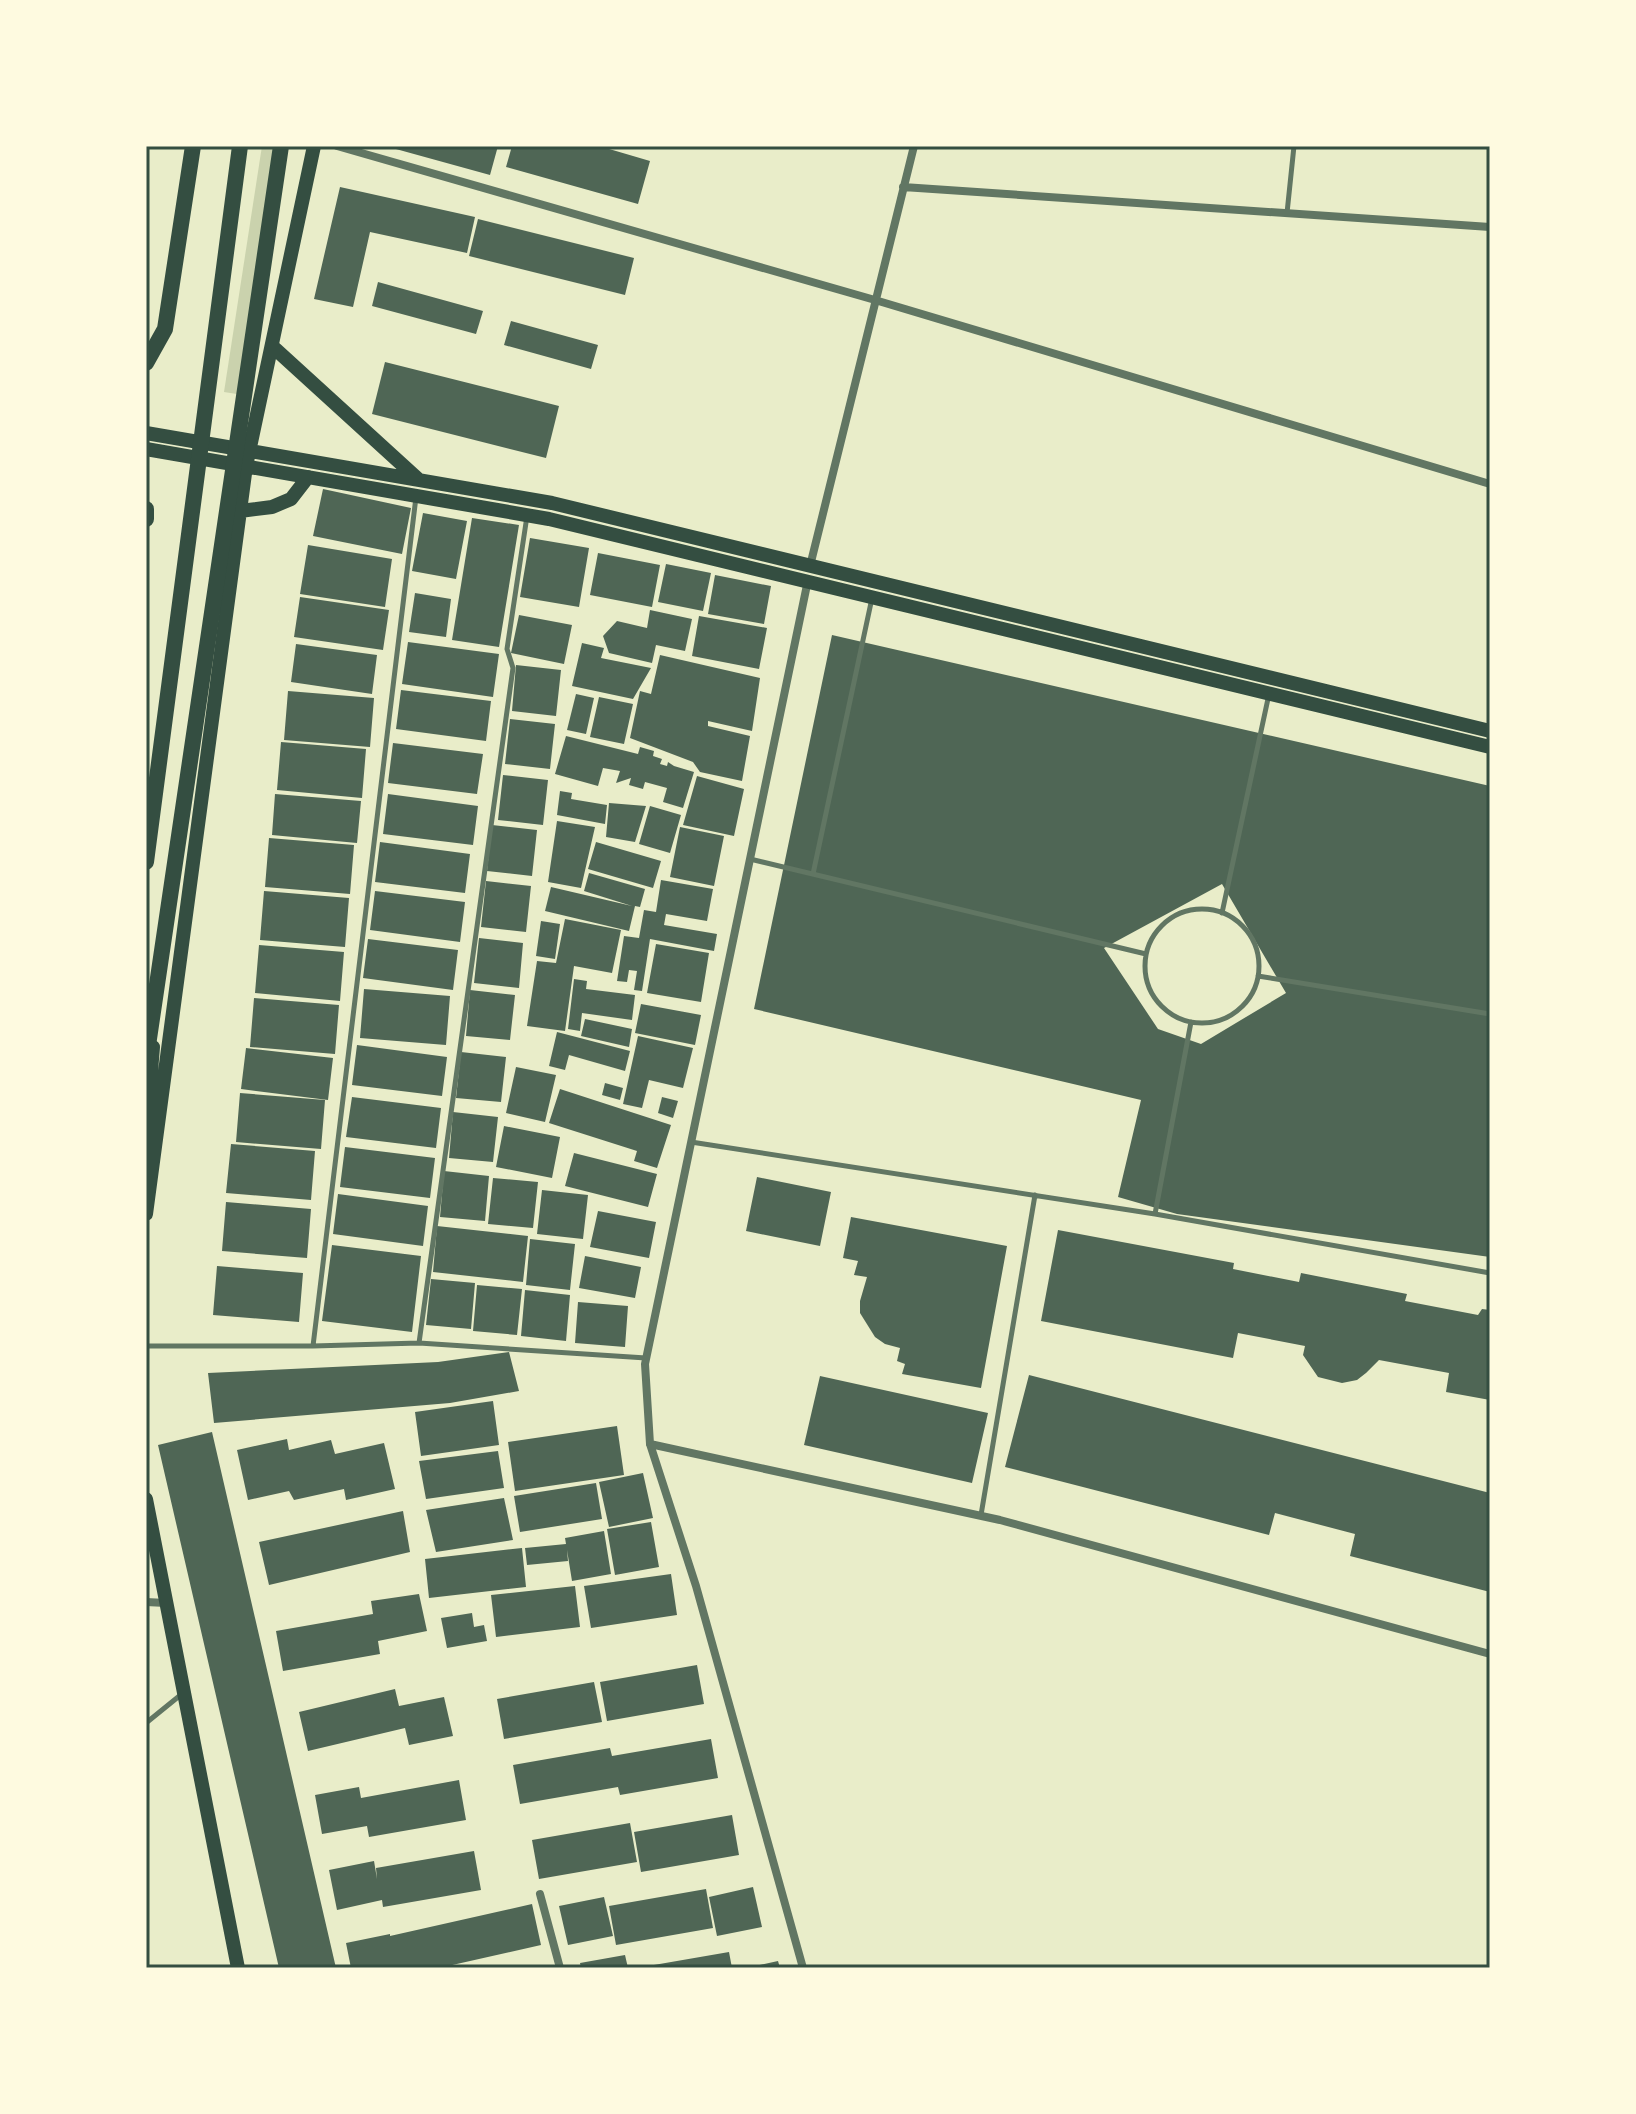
<svg xmlns="http://www.w3.org/2000/svg" width="1636" height="2114" font-family="'Source Sans 3',sans-serif">
  <style>
    .green { fill: #cad2ad }
    .building { fill: #4f6655; fill-rule: evenodd }
    .lines { fill: none; stroke-linecap: round; stroke-linejoin: round }
    .service { stroke: #617663; stroke-width: 5 }
    .minor { stroke: #617663; stroke-width: 8 }
    .secondary { stroke: #344e41; stroke-width: 14 }
    .primary { stroke: #344e41; stroke-width: 16 }
    .neatline { fill: none; stroke: #344e41; stroke-width: 3 }
  </style>
  <rect width="100%" height="100%" fill="#e9edc9"/>
  <path class="green" d="M262,146h26l-45,249 -19,-3z"/>
  <path class="building" d="M385,146h113l-8,29z
    M512,146h87l51,15 -12,43 -132,-37z
    M340,187l135,30 -8,36 -97,-21 -17,75 -39,-8z
    M478,219l156,39 -9,37 -156,-39z
    M378,282l105,29 -7,23 -104,-28z
    M511,321l87,24 -7,24 -87,-24z
    M385,362l174,44 -13,52 -174,-44z
    M323,489l88,19 -9,46 -89,-18z
    M423,513l44,8 -11,58 -44,-8z
    M472,518l47,7 -20,122 -47,-7z
    M530,538l59,10 -10,59 -59,-10z
    M308,545l84,14 -7,48 -85,-13z
    M598,553l62,12 -8,42 -62,-12z
    M666,564l45,9 -8,38 -45,-9z
    M715,575l56,11 -7,38 -56,-10z
    M415,593l36,6 -5,38 -37,-5z
    M300,597l89,13 -6,40 -89,-13z
    M650,610l42,9 -7,32 -29,-6 -4,18 -43,-10 -6,-17 14,-15 30,7z
    M519,615l53,10 -8,39 -53,-11z
    M699,616l68,12 -8,41 -67,-13z
    M832,635l658,151v471l-313,-43 -59,-17 23,-97 -387,-91zM1222,884l64,109 -85,51 -43,-15 -54,-81z
    M408,642l91,12 -6,43 -91,-13z
    M582,643l22,5 -3,10 50,10 -18,31 -61,-13z
    M296,644l81,11 -5,39 -81,-12z
    M660,655l100,23 -8,53 -44,-10v5l42,10 -8,45 -42,-9 -7,-10 -63,-24 10,-47 11,3z
    M516,665l45,5 -5,46 -44,-5z
    M401,690l90,11 -5,40 -90,-12z
    M288,691l86,7 -4,49 -86,-7z
    M576,694l18,4 -8,36 -19,-4z
    M599,697l34,7 -9,40 -34,-7z
    M510,719l45,5 -5,45 -45,-5z
    M566,736l72,18 2,-7 14,4 -1,5 9,3 -2,5 7,2 1,-4 6,4 20,6 -11,36 -20,-6 4,-14 -22,-6 -2,7 -14,-4 2,-7 -15,5 4,-12 -17,-3 -5,18 -43,-12z
    M281,742l85,7 -4,49 -85,-8z
    M393,743l90,11 -6,40 -89,-11z
    M503,775l45,5 -5,45 -45,-5z
    M697,776l47,13 -10,47 -51,-11z
    M560,791l12,2 -1,6 36,6 -2,19 -48,-9z
    M275,794l86,7 -4,42 -85,-8z
    M388,794l90,12 -5,39 -90,-11z
    M609,803l37,3 -11,36 -29,-5z
    M650,806l31,9 -11,38 -31,-9z
    M557,821l38,6 -14,61 -33,-6z
    M492,825l45,5 -5,46 -45,-5z
    M680,827l44,9 -10,50 -44,-9z
    M269,838l85,7 -4,49 -85,-7z
    M380,842l90,12 -5,39 -90,-11z
    M596,842l65,19 -8,27 -65,-19z
    M589,873l56,16 -5,18 -5,-1 -6,25 -84,-20 6,-24 81,19 -48,-15z
    M661,880l52,9 -6,32 -41,-7 -2,11 53,9 -3,17 -64,-12 -8,52 -8,-1 3,-19 -8,-1 -2,12 -10,-1 7,-45 15,2 5,-28 12,2z
    M486,881l45,5 -5,46 -45,-5z
    M264,891l85,7 -4,49 -85,-7z
    M375,891l90,11 -5,40 -90,-12z
    M565,919l56,11 -9,43 -38,-7 -9,65 -38,-5 10,-65 19,2z
    M541,921l19,3 -5,35 -19,-3z
    M479,938l44,5 -4,45 -45,-5z
    M368,939l90,11 -5,40 -90,-12z
    M656,944l53,9 -8,49 -54,-9z
    M259,945l85,7 -4,49 -85,-8z
    M574,979l13,2 -1,8 49,6 -3,25 -50,-7 -2,18 -12,-2z
    M364,989l86,7 -4,49 -86,-7z
    M470,990l45,5 -5,45 -44,-4z
    M254,998l85,7 -4,49 -85,-7z
    M641,1004l60,11 -6,30 -60,-12z
    M585,1019l47,10 -3,18 -48,-11z
    M557,1032l73,19 -5,20 -56,-16 -4,15 -16,-4z
    M638,1036l55,12 -10,40 -34,-8 -7,28 -19,-4z
    M357,1045l90,12 -5,39 -90,-11z
    M246,1048l87,10 -5,42 -87,-11z
    M461,1052l45,5 -5,45 -45,-4z
    M516,1067l40,8 -11,47 -39,-9z
    M605,1083l18,5 -3,12 -18,-5z
    M560,1089l111,36 -14,43 -23,-7 3,-10 -88,-28z
    M240,1093l85,7 -4,49 -85,-7z
    M352,1097l89,11 -5,40 -90,-11z
    M662,1097l16,4 -5,17 -15,-5z
    M453,1112l45,5 -5,45 -44,-4z
    M504,1126l56,11 -8,41 -56,-11z
    M231,1144l84,7 -4,49 -85,-7z
    M345,1147l90,11 -5,40 -90,-11z
    M574,1153l83,21 -9,33 -83,-21z
    M444,1171l45,5 -4,45 -45,-4z
    M757,1177l74,15 -11,54 -74,-15z
    M493,1178l45,4 -5,46 -45,-4z
    M542,1190l46,5 -5,44 -46,-5z
    M338,1194l90,12 -5,40 -90,-12z
    M226,1202l85,7 -4,49 -85,-7z
    M598,1211l58,11 -7,36 -59,-11z
    M851,1217l156,29 -26,142 -79,-14 3,-10 -8,-3 3,-13 -15,-4 -10,-7 -15,-24v-12l7,-24 -13,-2 4,-14 -15,-3z
    M437,1226l91,10 -5,46 -90,-10z
    M1058,1230l176,33 -1,6 66,13 2,-9 106,21 -2,7 73,14 4,-6 8,1v90l-44,-8 3,-19 -70,-13 -13,13 -9,7 -15,3 -24,-6 -15,-22 2,-9 -67,-13 -5,25 -192,-37z
    M530,1239l45,5 -5,46 -44,-5z
    M332,1245l89,11 -9,76 -90,-11z
    M585,1256l56,11 -6,31 -56,-10z
    M217,1266l86,7 -4,49 -86,-7z
    M431,1279l44,4 -4,46 -45,-4z
    M477,1285l45,4 -5,46 -44,-4z
    M525,1290l45,5 -4,46 -45,-5z
    M578,1302l50,4 -3,41 -50,-4z
    M509,1352l10,39 -69,12 -236,20 -6,-50 230,-11z
    M1029,1375l461,118v99l-140,-36 5,-22 -80,-21 -6,22 -264,-68z
    M820,1376l168,37 -16,70 -168,-38z
    M493,1401l6,44 -78,11 -6,-44z
    M617,1426l7,49 -109,16 -7,-49z
    M212,1432l124,536h-57l-121,-523z
    M287,1439l2,11 42,-10 4,14 49,-11 11,46 -49,11 -2,-11 -50,11 -5,-9 -41,9 -11,-50z
    M498,1451l6,37 -78,11 -7,-38z
    M643,1473l10,45 -44,9 -10,-45z
    M596,1483l6,36 -82,13 -6,-36z
    M504,1498l9,42 -77,12 -10,-42z
    M403,1511l7,41 -141,33 -10,-43z
    M651,1522l8,45 -44,8 -8,-46z
    M604,1531l7,43 -39,7 -5,-31 1,11 -41,4 -2,-17 41,-4 -1,-6z
    M522,1548l4,39 -97,11 -4,-39z
    M671,1574l6,41 -86,13 -7,-42z
    M575,1586l5,41 -84,10 -5,-42z
    M419,1594l8,37 -49,10 2,13 -97,17 -7,-40 97,-17 -2,-13z
    M472,1613l2,14 10,-2 3,16 -40,7 -6,-30z
    M697,1665l7,39 -97,17 -7,-39z
    M594,1682l8,40 -98,17 -7,-40z
    M395,1689l4,17 45,-9 9,39 -44,9 -4,-17 -97,23 -9,-39z
    M711,1739l7,39 -98,17 -2,-8 -98,17 -7,-39 97,-17 2,8z
    M459,1780l7,40 -97,17 -2,-11 -45,8 -7,-39 44,-8 2,11z
    M732,1815l7,40 -98,17 -7,-40z
    M630,1823l7,39 -98,17 -7,-39z
    M474,1851l7,39 -98,17 -1,-7 -45,10 -8,-40 45,-9 3,18 -1,-11z
    M753,1887l9,40 -45,9 -8,-39z
    M706,1889l7,39 -97,17 -7,-39z
    M604,1897l9,39 -45,9 -9,-39z
    M532,1904l9,41 -102,23h-88l-5,-25 44,-9v2z
    M729,1952l3,16h-84v-2z
    M625,1955l3,13h-47l-1,-5z
    M778,1961l2,7h-28l-1,-1z"/>
  <g class="lines">
    <path class="service" d="M1287,213l7,-67
      M750,859l396,95
      M813,874l59,-276
      M1145 966a57 57 0 1 1 114 0a57 57 0 1 1-114 0Z
      M1222,913l47,-219
      M1258,976l232,38
      M691,1142l464,72 335,59
      M1155,1214l36,-192
      M419,1343l94,-675 -6,-19 20,-133
      M146,1346h167l106,-3 227,15
      M313,1346l103,-849
      M981,1515l54,-320
      M146,1723l37,-30"/>
    <path class="minor" d="M337,146l538,154 615,184
      M903,187l587,40
      M810,566l104,-420
      M650,1444l350,76 490,134
      M146,1602l20,1
      M540,1894l20,74
      M803,1968l-107,-382 -46,-142 -5,-80 163,-784"/>
    <path class="secondary" d="M272,346l147,134
      M146,433l406,70 938,228
      M146,449l403,70 941,228
      M240,511l32,-4 19,-8 17,-22
      M146,1134l7,-87
      M146,1214l100,-748 68,-320
      M146,1499l92,469"/>
    <path class="primary" d="M146,363l19,-34 28,-183
      M146,509v10
      M146,862l94,-716
      M146,1059l135,-913"/>
  </g>
  <rect width="1636" height="2114" fill="none" stroke="#fefae0" stroke-width="296"/>
  <rect x="148" y="148" width="1340" height="1818" class="neatline"/>
</svg>
